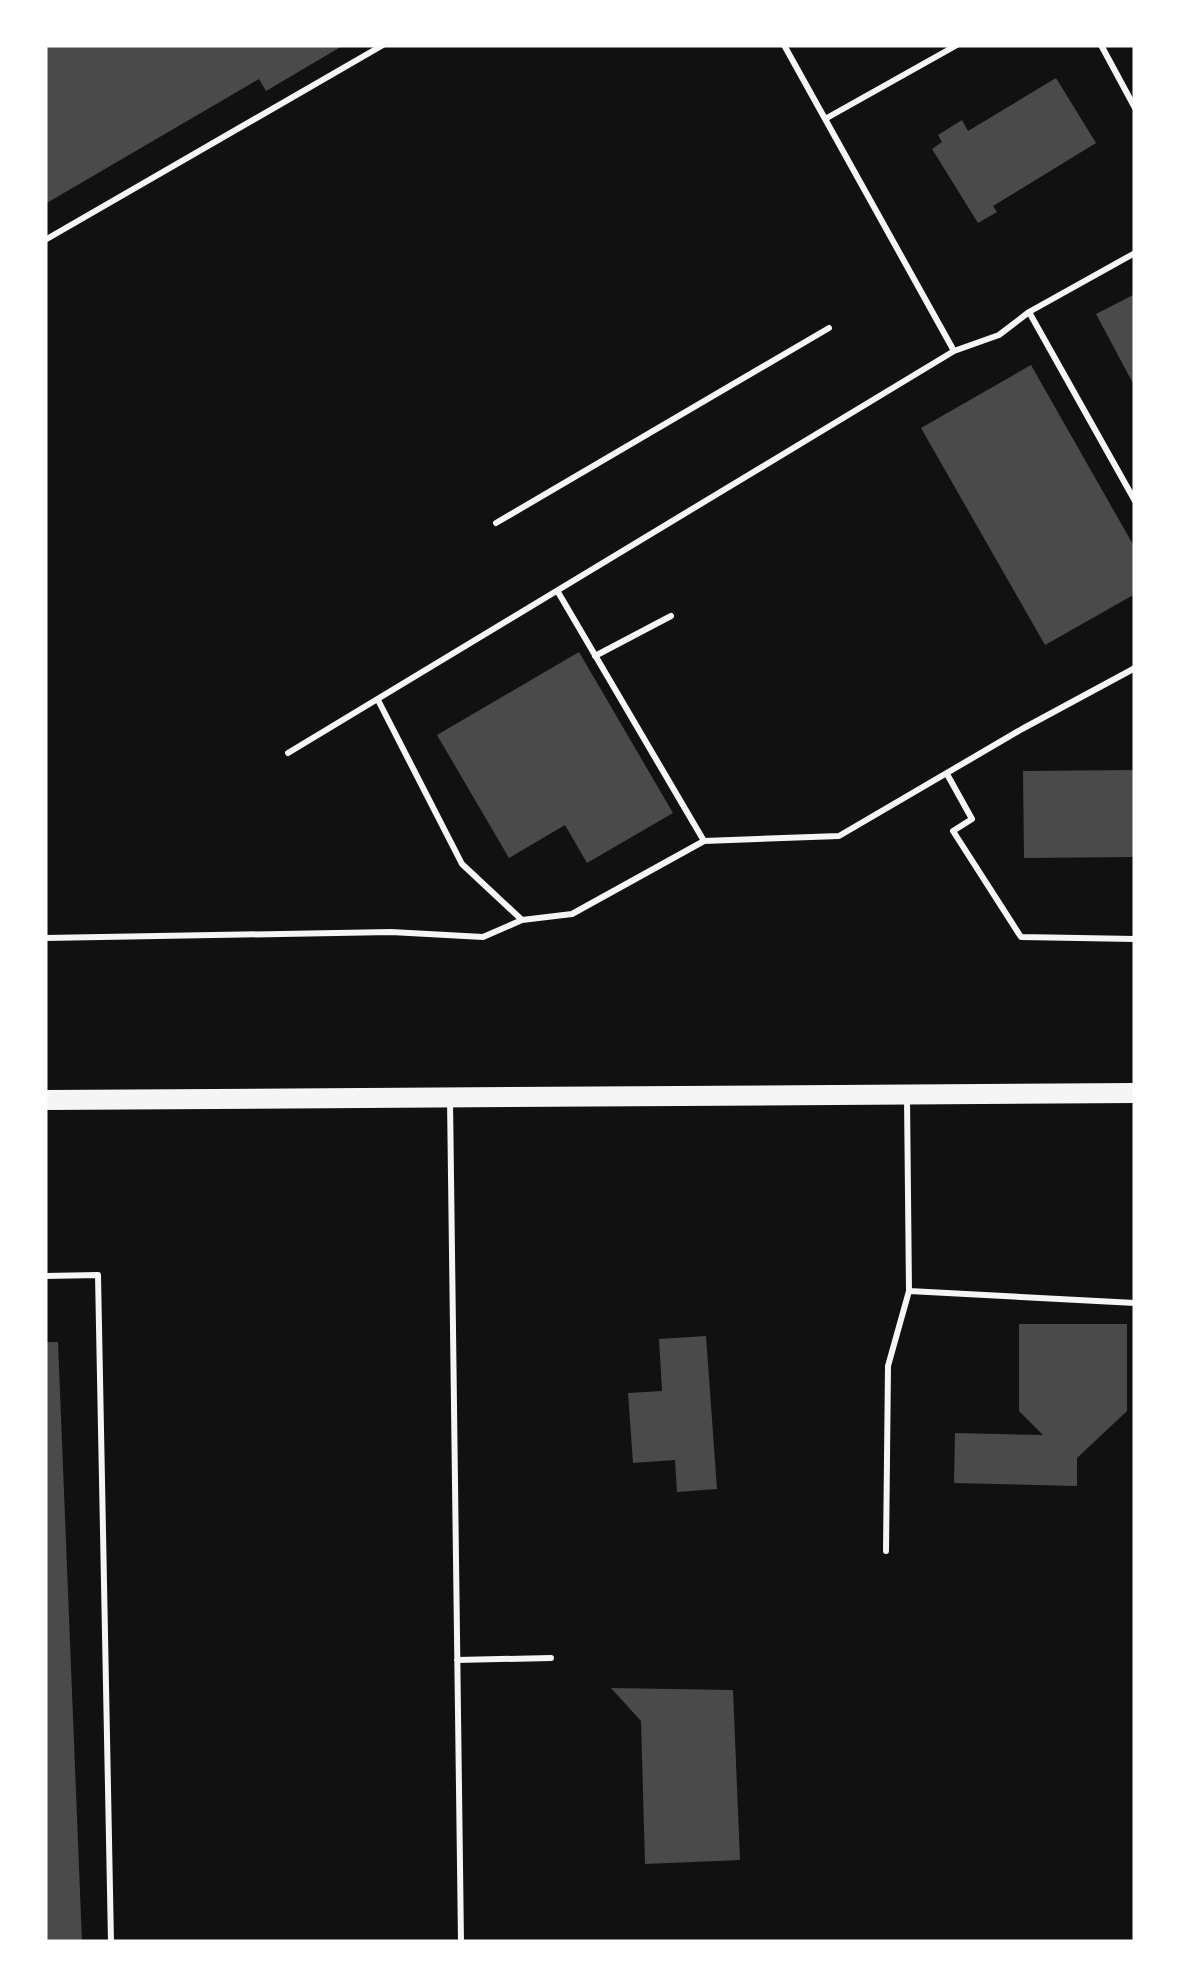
<svg xmlns="http://www.w3.org/2000/svg" width="1180" height="1987" font-family="Overpass,sans-serif">
  <style>
    .building { fill: #4a4a4a }
    .lines { fill: none; stroke-linecap: round; stroke-linejoin: round }
    .service { stroke: #f5f5f5; stroke-width: 6 }
    .secondary { stroke: #f5f5f5; stroke-width: 20 }
  </style>
  <rect width="100%" height="100%" fill="#111"/>
  <path class="building" d="M45,45h299l-78,46 -7,-12 -214,125z
    M1056,78l40,65 -103,63 4,6 -19,11 -46,-74 10,-7 -4,-7 24,-15 6,11z
    M1135,294v93l-39,-73z
    M1031,365l104,183v46l-90,51 -124,-217z
    M579,652l94,161 -86,50 -22,-38 -56,33 -72,-123z
    M1135,770v87l-111,1 -1,-87z
    M1019,1324h108v87l-50,47v28l-123,-3 1,-50 88,2 -24,-24z
    M706,1336l11,153 -40,3 -2,-32 -42,3 -5,-70 34,-2 -3,-52z
    M45,1342h13l24,600h-37z
    M611,1688l122,2 7,170 -95,4 -4,-143z"/>
  <g class="lines">
    <path class="service" d="M784,45l170,306
      M1101,45l34,63
      M825,119l132,-74
      M45,240l338,-195
      M1029,312l106,189
      M496,523l333,-195
      M558,592l146,249
      M595,656l76,-40
      M378,700l84,164 60,56
      M288,753l666,-402 45,-16 30,-23 106,-59
      M947,774l25,45 -19,12 68,106 114,2
      M45,938l346,-6 92,5 39,-17 50,-6 132,-73 135,-5 183,-107 113,-61
      M450,1099l11,843
      M45,1276l53,-1 13,667
      M909,1291l226,12
      M886,1551l2,-185 21,-75 -2,-194
      M457,1660l94,-2"/>
    <path class="secondary" d="M45,1100l1090,-7"/>
  </g>
  <rect width="1180" height="1987" fill="none" stroke="#ffffff" stroke-width="95"/>
</svg>
